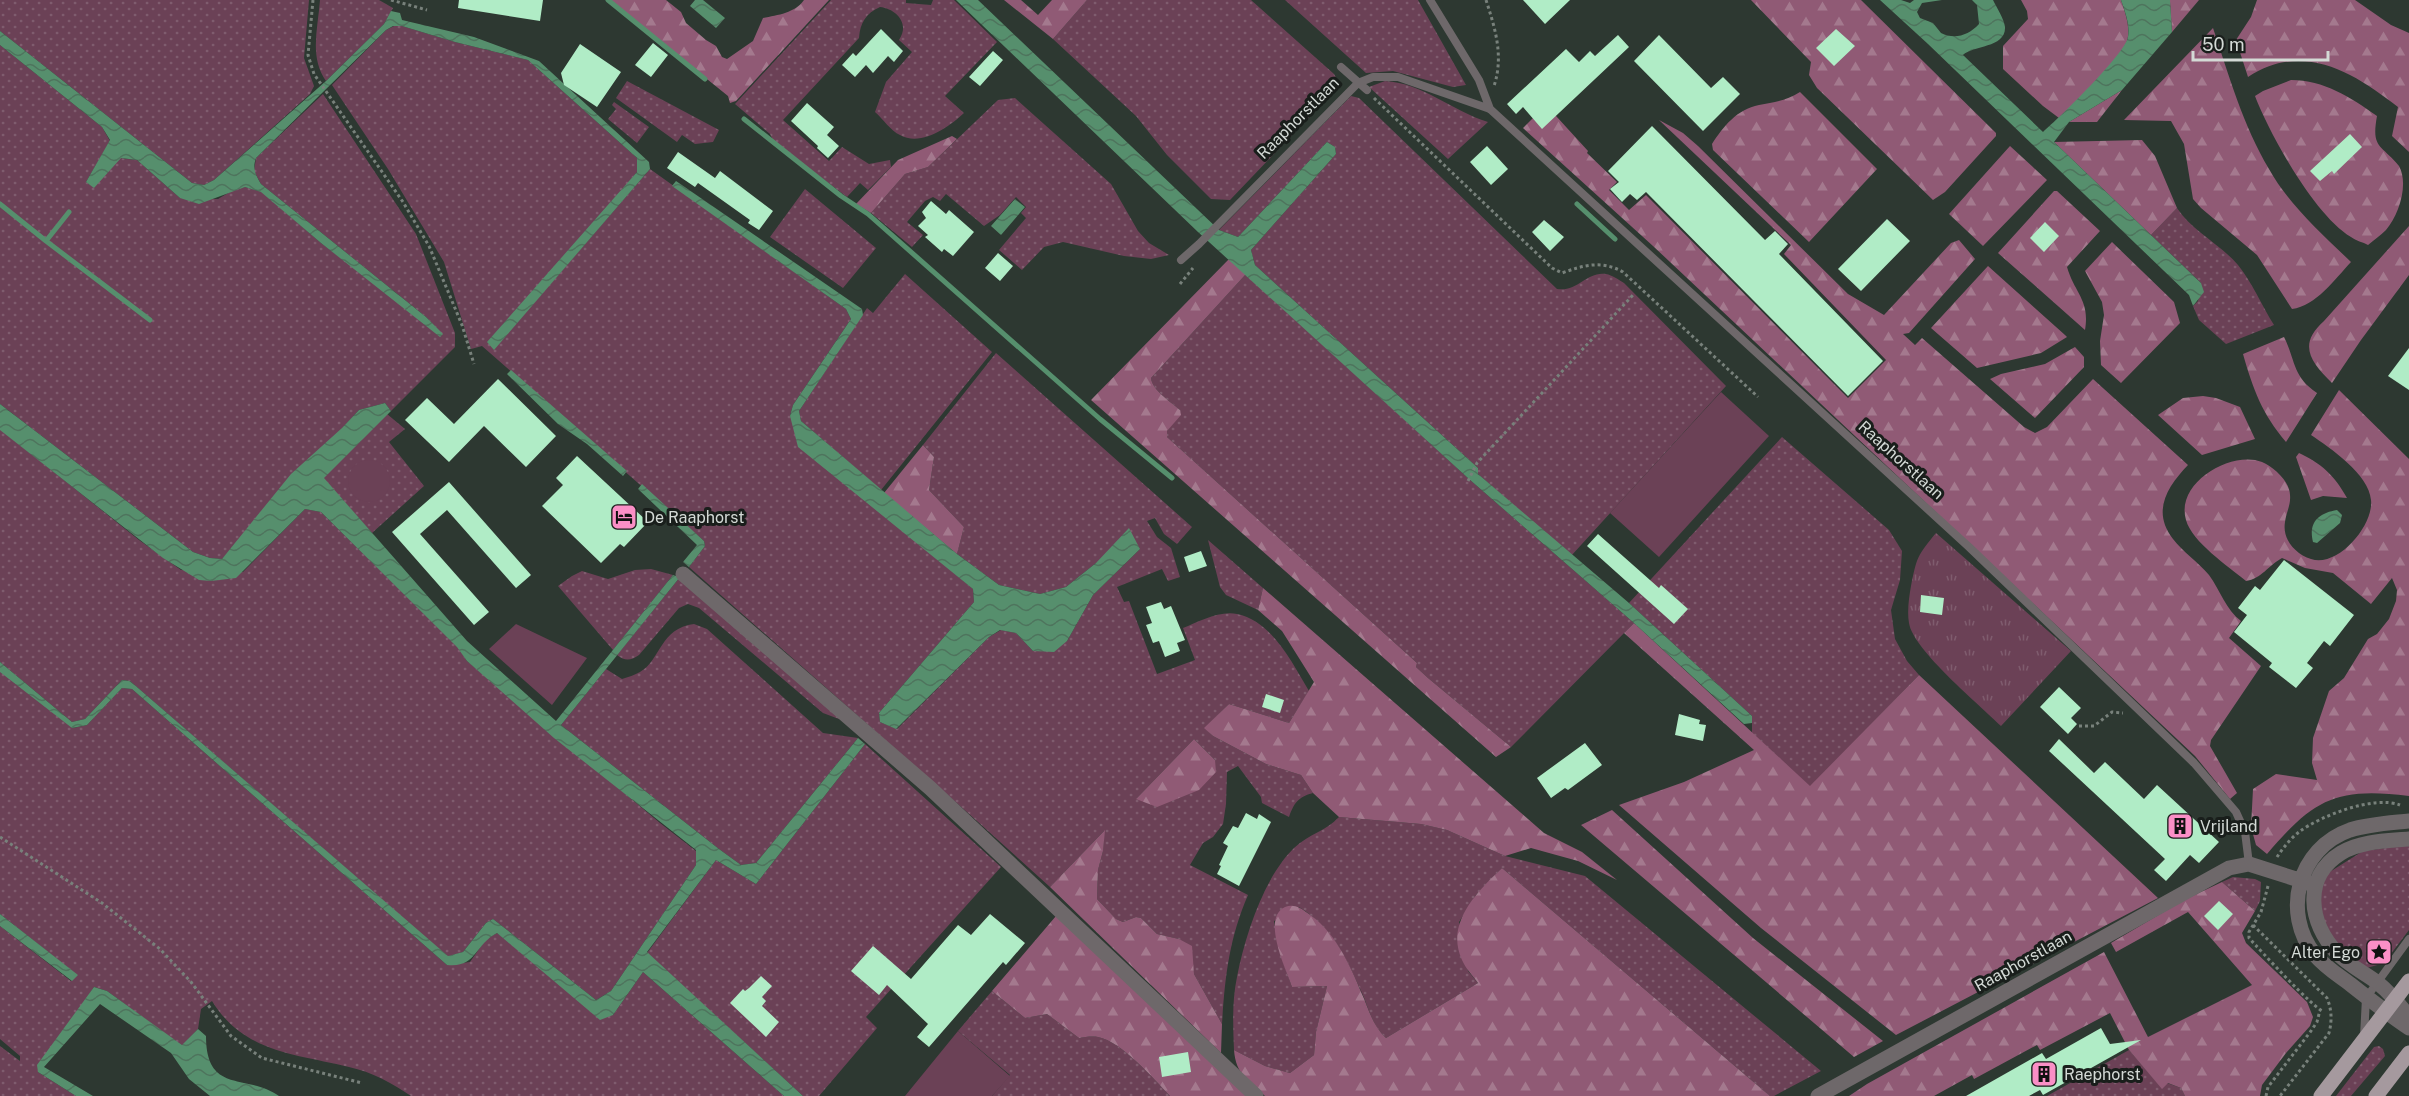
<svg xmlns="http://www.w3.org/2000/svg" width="2409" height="1096" font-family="'Public Sans',sans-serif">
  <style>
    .grass { fill: url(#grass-dots); fill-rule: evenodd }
    .forest { fill: url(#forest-firs) }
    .park { fill: url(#park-tufts) }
    .pitch { fill: #6b4156 }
    .water { fill: url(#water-waves) }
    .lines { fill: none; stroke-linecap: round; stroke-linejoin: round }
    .stream { stroke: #568f6d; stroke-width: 5 }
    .building { fill: #b0ecc6 }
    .path { stroke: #78817b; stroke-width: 3; stroke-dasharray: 3 3; stroke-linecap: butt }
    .service { stroke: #6e686a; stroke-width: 8 }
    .minor { stroke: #6e686a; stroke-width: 15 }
    .primary { stroke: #a5999e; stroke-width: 15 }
    .labels { text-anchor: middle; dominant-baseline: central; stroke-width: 6; stroke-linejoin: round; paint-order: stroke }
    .street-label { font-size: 16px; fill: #d4dad6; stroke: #191e1b }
    .poi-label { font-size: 16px; fill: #d4dad6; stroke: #191e1b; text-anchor: start }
  </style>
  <defs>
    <pattern id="grass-dots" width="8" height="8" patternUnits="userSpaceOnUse" patternTransform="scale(1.5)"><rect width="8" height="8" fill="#6b4156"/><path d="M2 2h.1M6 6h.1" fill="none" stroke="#7f5c6e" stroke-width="1.8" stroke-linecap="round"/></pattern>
    <pattern id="forest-firs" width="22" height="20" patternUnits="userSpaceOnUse" patternTransform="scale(1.5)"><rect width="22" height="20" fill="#905a75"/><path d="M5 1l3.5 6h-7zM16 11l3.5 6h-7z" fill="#a4798e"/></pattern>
    <pattern id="park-tufts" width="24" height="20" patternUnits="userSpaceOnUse" patternTransform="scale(1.5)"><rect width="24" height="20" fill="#6b4156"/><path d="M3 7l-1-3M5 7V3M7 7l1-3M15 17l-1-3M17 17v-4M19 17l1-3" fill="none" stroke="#7f5c6e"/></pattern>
    <pattern id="water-waves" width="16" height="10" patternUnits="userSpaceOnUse" patternTransform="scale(1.5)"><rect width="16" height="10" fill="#568f6d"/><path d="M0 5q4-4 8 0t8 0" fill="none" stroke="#4e745d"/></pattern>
  </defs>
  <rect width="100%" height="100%" fill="#2d3831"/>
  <path class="grass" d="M0,0h309l-5,58 10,28 -4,8 -96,86 -10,5 -12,-2 -192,-152z
    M320,0h59l14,8 -9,16 -58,57c-17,-24 -8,-53 -6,-81z
    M831,0h75v3l25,2 2,-5h21l43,42 -52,54 19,17c-15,14 -43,34 -64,22 -9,-4 -17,-16 -25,-23l11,-30 26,-30 -13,-12c11,-16 -2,-31 -19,-33 -14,6 -20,16 -21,31l-76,82 46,41 13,-14 27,17 21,-4 1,7 -23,23 -8,-7 -13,14 -73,-55 -4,-8 -35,-30z
    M1087,0h164l83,74 5,9 -3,6 -106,111 -19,-1 -44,-44 -31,-39 -83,-77z
    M1285,0h133l48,85 -13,2 -60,-16 -27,2z
    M394,26h8l53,16 73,18 109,98v14l-143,177 156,-180 196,140 5,10 -58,86 -3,11 105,107 78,66 1,13 -95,111 1,9 17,7 92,-92 12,-7 15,3 17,18 34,-10 26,-46 47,-46 -44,14 -30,24 -26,7 -41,-9 -42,-31 7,-27 -35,-37 5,-33 -11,-12 73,-92 196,174 -15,17 -13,-10 -9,-16 -8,3 10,16 14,11 9,29 -12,4 -6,-12 -45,18 7,15 5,-1 28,73 38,-14 -12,-32c15,-6 37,-18 54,-14 35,7 55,49 72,77l-20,32 -60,-19 -24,24 8,8 53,28 35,11 12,18c-15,4 -19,10 -24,24l-27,-14 -1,-6 -23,-31 -11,6 -1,32 -3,20 -10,13 -10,6 -13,22 58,30c-19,44 -23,82 -26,129l-28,-50 -3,-18 -12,-17 -22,-5 -16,-16 -5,-1 -13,5 -7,-3 -19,-20 1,-29 5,-19 1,-20 -54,56 -82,-74 -279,-246 16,-21 -1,-5 -222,-195 -11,3 -27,-87 -56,-93 -56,-84 54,-55zM1194,739l21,21 -79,39z
    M0,45l102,82 8,14 -24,41 8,5 26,-29 17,2 43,38 38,1 17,-10 10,-2 17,5 59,51 121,91 -16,-17 -165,-133 -7,-13 2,-13 67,-64 93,140 39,99v14l-64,64 -6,-8 -26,7 -137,149 -12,-1 -17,-6 -193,-148z
    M627,81l92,49 -6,12 -18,2 -13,-9 -5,7 -61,-44z
    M1385,81c38,2 67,30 103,41l-40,37 -79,-72z
    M1351,96l8,2 198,191c21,3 30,-18 49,-15 6,1 13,6 18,9l102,103 -155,170 -93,-82v-6l-223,-203 -4,-15 85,-96 -1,-7 -8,-5 -89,95 -19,-7z
    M1015,98l96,86 27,47 11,12 20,12 -18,4 -27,-3 -61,-14 -19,5 -22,23 -23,-20 27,-32 -5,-5 5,-6 -10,-10 -16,18 -16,11 -38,-32 -6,7 -7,-4 -8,4 -18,21 16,13 -11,12 -41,-34 34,-39 23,-7 70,-67z
    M614,102l35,25 -12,16 -29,-24 8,-10 -4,-4z
    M805,189l71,59 -33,40 -73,-51z
    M2177,208c15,23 43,36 61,57 14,17 24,41 36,60l-48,19 -27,-24 -6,-14 5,-5 3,-18 -50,-48z
    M905,274l87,78 -111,138 -80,-69 -2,-10 68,-103 6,5z
    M1246,274l223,205 165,144 -123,124 -83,-69 -12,-11 1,-4 -250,-226v-6l13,-21c-9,-8 -28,-20 -29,-32z
    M387,414l18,15 -16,13 35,44 -52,47 -49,-55z
    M0,429l139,111 42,30 62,2 62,-63 16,3 137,135 9,14 193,162 36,28v14l-85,126 -15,9 -103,-81 -7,4 -23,29 -15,5 -318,-276 -8,-1 -37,39 -13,3 -72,-60z
    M1782,437l107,93 13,21 -2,29 -9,30 4,29 12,22 12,14 -109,112 -58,-54v-17l-123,-113z
    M1208,540l55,48 -5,22 -32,-15 -6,-8z
    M651,569l22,6 -60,75 -55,-64 14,-10 10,-5 26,8 27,-9z
    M680,577l159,138v4l-16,-6 -124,-105 -11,-4 -9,4 -40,47c-9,6 -14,6 -22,0z
    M694,624l13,5 116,104 35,5 -102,125 -15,2 -22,-16 -158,-124 45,-56 16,10c6,-2 13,-4 18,-7 21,-12 20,-44 54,-48z
    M0,671l73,57 14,-3 35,-37 10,1 315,276 23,-3 16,-23 11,-6 116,82 30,-43 141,124h-373c-19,-13 -39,-24 -62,-29 -53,-13 -105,-14 -137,-66l-11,8 -3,20 -16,17 -75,-55 -13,-4 -56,85 38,24h-76v-50l20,15v-5l-20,-17v-113l71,55 6,-6 -77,-61z
    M865,744l136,123 -135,150 11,11 -58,68h-16l-156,-143 69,-93 40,24z
    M1339,817l82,7 26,6 58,26 80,20 236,195 -47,25h-4l-268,-228 -26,27 -17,27 9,49 10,12 -92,55c-14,-13 -17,-29 -24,-45 -16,-35 -29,-65 -63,-86l-25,14 6,32 12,34 35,-1 -11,46 -2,23 -24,18 -25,-7 -31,-16c-1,-24 -2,-50 3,-73 8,-41 27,-100 57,-129 16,-15 31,-16 45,-31z
    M2409,845v85l-25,33 -17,5 -26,-18 -14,-18 -8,-32 3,-14 6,-13 35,-22z
    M2233,877l22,2 6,3 -1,19 -5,10 -33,-29z
    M992,991l33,27 22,-4 32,24c6,-1 13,-2 19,-1 23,4 56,42 72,59h-178l18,-21 -52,-44z
    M2379,1046l4,3 2,7 -34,40h-15l38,-49z
    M2129,1050l33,38 5,-5 14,5 4,8h-138z"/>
  <path class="forest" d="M609,0h57l15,12 5,11 20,17 10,6 6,11 5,2 26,-18 10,-23c15,-3 32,-5 41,-18h25l-93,101 -6,2 -2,-7z
    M1004,0h17l17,15 14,-15h35l-34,39z
    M1751,0h110l135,133v3l-51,56 -12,8 -116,-112 -8,-13 2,-13z
    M2021,0h100c4,12 10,28 6,41 -6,17 -53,62 -68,77l-16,-12 -40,-37v-23l25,-27 -1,-8z
    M2170,0h29l-27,32 -2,-30z
    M2257,0h98l36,25 18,8v119l-17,-16 6,-29c-45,-35 -95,-66 -150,-30l-12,-37 15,-23z
    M2213,28c16,48 30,97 56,141 20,36 53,65 82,93 -16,17 -35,44 -59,47l-35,-54 -56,-47 -8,-9 -9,-55 -13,-23 -47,-1z
    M2291,80c33,0 59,17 86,36 -6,33 4,28 22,50 10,18 0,49 -13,64 -5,5 -12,10 -18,15 -5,-3 -12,-4 -17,-8 -36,-21 -81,-102 -96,-141l8,-5z
    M2122,90l-25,32h-28z
    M1800,92l77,77 -68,73 -96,-92 -1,-6c11,-17 25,-35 47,-39 15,-3 27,-4 41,-13z
    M1546,105l42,46 -1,2 30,29 -8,8 20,20 17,-15 202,203 38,-38 -102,-106 7,-9 -132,-125 24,13 15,13 150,148 36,21 67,-72 8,-3 16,19 -66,74 -6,1 12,11 7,-7 102,89 11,6 12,-6 46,-48 95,86c-20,21 -37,46 -15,74 10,13 25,23 36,36 11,15 17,35 32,46l-12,17 32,28 -50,74 -1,6 27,47 -7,6 -35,-43 -542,-510 -130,-118z
    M952,136l5,3 -29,28 -23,7 -34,39 -15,-9 42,-44z
    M2142,140l13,16 22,52 -26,27 -97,-93z
    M2010,146l37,34 -64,66 -34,-32z
    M2054,191h3l43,40 -33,36c8,27 23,33 18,63l-87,-77z
    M2409,226v49l-48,65 -29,43c-21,-21 -35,-38 -8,-62z
    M2112,242l62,60 6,21 -59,60 -20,-18 -1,-24 4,-26 -2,-13 -17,-31z
    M1229,259l17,15 -95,104c1,12 20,24 29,32l1,5 -14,16v6l250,226 -1,4 12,11 83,69 -15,10 -405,-357z
    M1988,266l77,69 2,2 -26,16 -64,15 -46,-40z
    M2284,337c12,24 8,39 33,56l-31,49c-24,-28 -33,-53 -43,-88z
    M2075,347l9,10v10l-49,51 -45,-39 11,-5 44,-10z
    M2339,390l70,69v337c-73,-9 -95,3 -142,58l-11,-9 -5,-18 2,-38 23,-15 41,6 -5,-17 1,-25 16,-47 15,-13 24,-39 9,-5 12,-15 7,-18 1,-11 -5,-12 -21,26 -38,-31 -28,-5 -23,-10c-13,7 -21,21 -36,23 -18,-15 -54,-39 -60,-61 -11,-37 45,-70 76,-58 12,5 28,20 28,33 1,10 -4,18 -5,27 -3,17 10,32 26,37 27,9 63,-34 60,-59 -2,-26 -41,-52 -60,-65z
    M2203,396l13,2 24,9 15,32 -53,16 -44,-40 25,-17z
    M923,445l11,12 -5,33 35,37 -7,27 -73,-61z
    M2299,453c22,10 36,23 48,45l-24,-2 -12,4 -15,-43z
    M1263,588l281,245 38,19 35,28 -39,-19 -47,-13 -26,8 -58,-26 -26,-6 -82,-7 -26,-24 -12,-18 -35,-11 -53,-28 -9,-8 25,-24 60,19 25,-41 -32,-51 -24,-21z
    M1634,623l176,163 109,-111 239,223 -262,137 -135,-107 -142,-123 65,-23 70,-32 -130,-117z
    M1194,739l21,21 1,12 -17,18 -42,17 -21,-8z
    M1612,810l141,128 130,103 -29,16 -273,-232z
    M1105,830l-2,21 -5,19 -1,29 19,20 7,3 13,-5 5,1 16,16 22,5 13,7 2,28 28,50 -1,29 -171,-166z
    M1502,868l268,228h-505c-17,-16 -29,-21 -31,-46l31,16 25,7 24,-18 2,-23 11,-46 -35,1c-6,-18 -31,-69 -7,-80 8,-3 15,0 21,5 28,17 44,53 56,82 7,16 11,32 24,44l92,-55c-5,-7 -12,-14 -16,-23 -17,-37 15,-68 40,-92z
    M2222,882l33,29 -13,22 4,10 61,59 6,15 -3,9 -24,27 -24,32 -2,11h-75l-4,-8 -13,-5 -6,6 -33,-39 -19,-37 -70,37 -3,-5 -63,34 -2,-4 -38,21h-85l18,-12 237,-132 44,85 104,-52 -64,-73 -72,40 -5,-9 73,-43z
    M1056,916l194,180h-80c-16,-17 -49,-55 -72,-59 -6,-1 -13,0 -19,1l-32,-24 -22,4 -33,-27z"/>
  <path class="park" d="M1936,533l135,118 -70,75c-21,-21 -88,-76 -92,-103 -2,-11 0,-26 2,-37 6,-29 6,-30 25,-53z"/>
  <path class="pitch" d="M1721,392l48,44 -110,121 -49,-44z
    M348 481a21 21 0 1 1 42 0a21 21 0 1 1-42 0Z
    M516,624l71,34 -35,47 -63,-56z
    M958,1031l52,45 -18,20h-87z"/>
  <path class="water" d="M695,0h8l22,18 -9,10 -26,-22z
    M956,0h22l241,230 19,7 89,-95 8,5 1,7 -85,96 4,15 223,203v6l151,129 123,113v7l-8,1 -110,-101 -165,-144 -271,-247z
    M1880,0h21l9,3 4,-3h28l-20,3 -5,9 3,6 13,5 8,10c14,7 28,2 38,-9l-2,-19 -5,-5h21c4,8 11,19 12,27 1,21 -32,18 -42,28l80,77c16,-14 82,-78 85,-95 2,-13 -3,-25 -7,-37h49l2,32 -50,58 -53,32 -15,20 147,141 3,9 -11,14 -4,-11 -261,-251z
    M391,11l9,2 2,7 72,17 65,24 110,101 1,7 -156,181 -7,-8 150,-170v-14l-109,-98 -73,-18 -53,-16h-9l-7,4 -130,128c-4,11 0,17 5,26l165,133 17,17 -3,3 -119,-94 -60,-51 -16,-5 -46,17 -19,-6 -43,-38 -16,-2 -27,30 -8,-6 24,-42 -8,-13 -102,-82v-14l192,152 12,2 10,-5 112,-99 58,-57z
    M676,181l186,128 1,6 -64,96 2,10 156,133 42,31 41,9 26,-7 30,-24 33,-35 11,21 -47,46 -26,46 -13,11 -21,-1 -17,-18 -16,-3 -11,7 -93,92 -16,-7 -1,-9 95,-111 -1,-13 -175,-142 -8,-31 3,-11 58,-86 -5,-10 -174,-123z
    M1015,199l10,8 -24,28 -10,-9z
    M511,370l116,101 -4,5 -36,-32 -29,-20 -51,-50z
    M385,403l6,8 -67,67 143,163 89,80 117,-146 7,2 -119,148 158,124 22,16 15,-2 102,-125 7,6 -109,140 -40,-24 -69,92 156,144h-19l-141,-124 -30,43 -13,5 -103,-87c-23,12 -20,35 -50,32l-315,-276 -10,-1 -35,37 -15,3 -72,-56v-10l72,60 13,-3 37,-39 8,1 318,275 15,-4 23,-29 7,-4 103,81 15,-9 85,-126v-15l-142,-112 -87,-77 -10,-14 -136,-135 -16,-3 -69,69 -25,3 -12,-1 -36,-22 -163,-128v-26l193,148 17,6 12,1 69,-85 51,-46 17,-18z
    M642,484l62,57 1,5 -16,21 -6,-5 14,-17 -59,-56z
    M2337,510l5,5 -2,8 -23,20 -4,-1c-5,-20 6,-29 24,-32z
    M0,914l78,61 -6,6 -72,-55z
    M94,987l13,4 75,54 16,-16 8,7c0,59 41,37 73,60h-69l-21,-17 -18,-26 -71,-49 -56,63 49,29h-17l-38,-24 -1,-7z"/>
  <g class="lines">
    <path class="stream" d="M608,0l97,79
      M744,119l97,77 27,18 232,205 72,59
      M0,204l46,37 23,-29
      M1577,204l38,35
      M46,241l104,79"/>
  </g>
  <path class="building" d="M459,0h84l-3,21 -82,-13z
    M1523,0h47l-25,24z
    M881,29l22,22 -9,11 -6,-6 -15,17 -7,-8 -11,12 -13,-12 11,-12 3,3z
    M1836,29l19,17 -21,20 -18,-18z
    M1618,35l11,12 -87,82 -19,-22 -7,7 -9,-10 59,-55 13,13 11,-11 5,5z
    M1659,35l52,53 12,-11 17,17 -37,37 -69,-70z
    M653,43l15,12 -17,22 -16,-12z
    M580,44l41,28 -24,35 -33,-22 -3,-12z
    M993,51l10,9 -23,26 -11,-9z
    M807,103l27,24 -7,8 12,11 -11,12 -11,-10 1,-2 -27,-25z
    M1652,126l113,114 10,-9 13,13 -9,10 104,107 -35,35 -202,-204 -9,8 -7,-6 -8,8 -12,-13 9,-7 -11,-11z
    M2350,134l12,13 -28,27 -2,-3 -12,10 -10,-10z
    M1487,146l21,23 -17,16 -21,-23z
    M678,152l37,26 5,-7 53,40 -14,19 -11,-7 2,-3 -52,-37 -3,4 -28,-19z
    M931,201l15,13 3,-4 25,22 -21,24 -9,-7 -2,3 -17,-15 3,-2 -10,-9 8,-8 -4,-6z
    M1887,219l23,22 -49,50 -23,-22z
    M1544,220l20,17 -14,14 -18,-19z
    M2045,222l14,14 -15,16 -14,-14z
    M998,253l15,13 -13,15 -15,-13z
    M2409,348v42l-21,-14z
    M498,379l58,57 -30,31 -42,-41 -35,36 -44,-42 22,-22 27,26z
    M577,456l71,66 -24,25 -4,-3 -19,19 -59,-57 21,-21 -7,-7z
    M449,482l82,93 -15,13 -69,-78 -27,24 69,78 -15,13 -82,-93z
    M1598,534l61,54 2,-3 27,24 -14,15 -87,-78z
    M1201,551l6,15 -18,6 -5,-15z
    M2284,560l70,55 -24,31 -6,-5 -17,22 6,5 -17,20 -27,-21 3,-4 -38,-31 13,-17 -9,-7 17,-22 5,4z
    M1921,595l23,3 -2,17 -22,-3z
    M1161,602l3,7 7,-3 14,34 -8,3 3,8 -15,6 -6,-16 -6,2 -7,-18 6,-2 -6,-16z
    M2059,687l22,21 -10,10 6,6 -9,10 -28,-27z
    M1266,694l18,6 -4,13 -18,-6z
    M1679,714l21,6 -1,4 7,1 -3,16 -28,-6z
    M2059,739l35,34 11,-11 39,37 13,-14 62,57 -20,21 -9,-8 -24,26 -12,-11 11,-11 -116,-108z
    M1585,743l17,22 -34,25 -3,-2 -14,10 -14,-20z
    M1246,813l11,6 2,-5 12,8 -32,64 -22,-12 4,-8 -2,-1 9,-19 -5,-3 10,-17 5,2z
    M2219,901l14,13 -15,16 -14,-14z
    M990,914l35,29 -19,22 -3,-3 -74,85 -12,-10 11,-13 -41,-39 -8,10 -28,-24 22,-25 38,33 47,-54 13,10z
    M761,976l11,10 -10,11 4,4 -4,5 17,16 -13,15 -36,-34 13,-14 2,2 4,-3z
    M2101,1028l9,16 31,-4 -98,55 -3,-5 -11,6h-63l76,-43 4,6z
    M1188,1052l3,20 -29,5 -3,-20z"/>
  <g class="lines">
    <path class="path" d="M313,0l-5,55 6,19 89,128 26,44 33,79 12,39
      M391,0l36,10
      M1486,0c9,28 18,56 8,86
      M1374,98l178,170 10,5c22,-8 40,-13 61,-1l135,125
      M1180,284l13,-16
      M1468,481l9,-18 156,-168
      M2079,726h15l18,-14 11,1
      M0,837l102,66 58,46 31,33 40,54 31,22 100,25
      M2277,857c6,-9 13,-18 22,-25 21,-16 75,-37 101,-27
      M2268,886l-7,26 -12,20v6c12,13 64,70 75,74
      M2253,925l74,73c5,12 5,23 2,35l-49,63
      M2266,1096l2,-9 43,-56 6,-9 3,-12"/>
    <path class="service" d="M1430,0l49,80 11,29
      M1341,67l26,23
      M1181,260l18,-16 159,-161 15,-6h25l92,32 479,438 225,216 42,49 9,20 4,32
      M2364,1037l2,-39 43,-59"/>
    <path class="minor" d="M683,574l247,214 326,308
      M2409,821c-19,2 -40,3 -59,9 -52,18 -69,83 -35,125 10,12 23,20 35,29 19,15 38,30 59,44
      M2409,839c-22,2 -48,2 -68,14 -39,24 -32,70 -4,100 11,12 28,20 41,30 12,10 22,22 31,34
      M1818,1096l411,-228 20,-4 66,21"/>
    <path class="primary" d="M2321,1096l88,-115
      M2376,1096l33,-43"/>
  </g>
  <defs>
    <g id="hotel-square" transform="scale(1.35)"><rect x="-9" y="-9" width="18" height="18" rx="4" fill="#fa8fc6" stroke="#191e1b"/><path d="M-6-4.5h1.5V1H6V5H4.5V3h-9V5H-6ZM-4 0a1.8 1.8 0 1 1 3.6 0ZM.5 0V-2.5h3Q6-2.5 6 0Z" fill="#111"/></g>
    <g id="building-square" transform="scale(1.35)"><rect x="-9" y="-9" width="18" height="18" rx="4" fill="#fa8fc6" stroke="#191e1b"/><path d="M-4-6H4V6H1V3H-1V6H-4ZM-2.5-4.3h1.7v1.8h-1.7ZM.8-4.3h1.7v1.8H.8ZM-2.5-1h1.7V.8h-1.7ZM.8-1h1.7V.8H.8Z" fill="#111"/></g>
    <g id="sight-square" transform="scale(1.35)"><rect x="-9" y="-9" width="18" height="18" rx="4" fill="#fa8fc6" stroke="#191e1b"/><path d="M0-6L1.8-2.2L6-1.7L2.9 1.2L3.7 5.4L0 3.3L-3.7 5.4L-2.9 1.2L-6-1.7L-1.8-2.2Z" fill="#111"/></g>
  </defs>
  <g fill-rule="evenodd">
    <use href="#hotel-square" x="624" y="517"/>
    <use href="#building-square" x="2180" y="826"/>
    <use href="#sight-square" x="2379" y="952"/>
    <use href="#building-square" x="2044" y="1074"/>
  </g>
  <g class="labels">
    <g class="street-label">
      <text transform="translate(1298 118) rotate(-45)">Raaphorstlaan</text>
      <text transform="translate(1901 460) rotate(42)">Raaphorstlaan</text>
      <text transform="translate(2023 961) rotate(-29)">Raaphorstlaan</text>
    </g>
    <g class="poi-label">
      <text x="644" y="517">De Raaphorst</text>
      <text x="2200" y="826">Vrijland</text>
      <text x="2360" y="952" text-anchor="end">Alter Ego</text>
      <text x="2064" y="1074">Raephorst</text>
    </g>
  </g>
  <path d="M2193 51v9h135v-9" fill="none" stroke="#d4dad6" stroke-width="3"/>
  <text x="2202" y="51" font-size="18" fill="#d4dad6" stroke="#191e1b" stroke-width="4.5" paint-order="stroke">50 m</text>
</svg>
